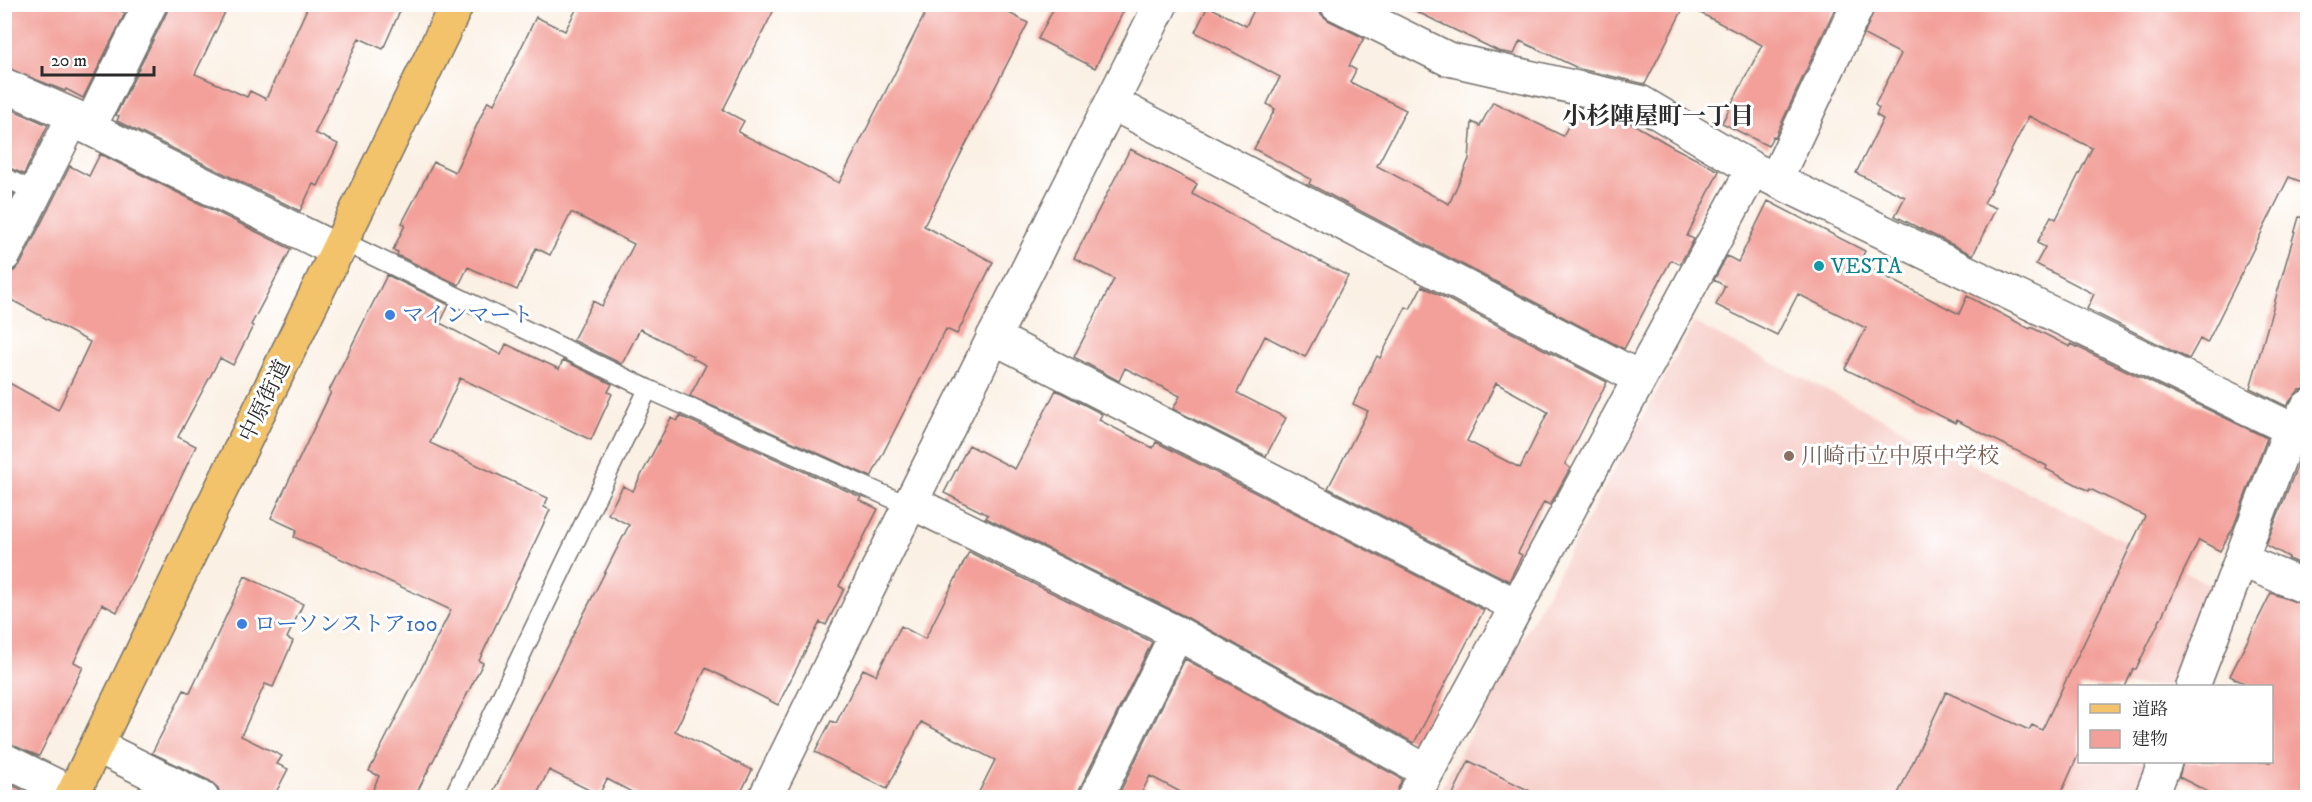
<svg xmlns="http://www.w3.org/2000/svg" width="2312" height="802" font-family="'IM FELL DW Pica','Noto Serif JP',serif">
  <style>
    .built { fill: #f7d0cb }
    .building { fill: #f3a09a; fill-rule: evenodd }
    .lines { fill: none; stroke-linecap: round; stroke-linejoin: round }
    .service-casing { stroke: #74706c; stroke-width: 21 }
    .minor-casing { stroke: #74706c; stroke-width: 36 }
    .primary-casing { stroke: #74706c; stroke-width: 36 }
    .service { stroke: #fff; stroke-width: 18 }
    .minor { stroke: #fff; stroke-width: 33 }
    .primary { stroke: #f2c36a; stroke-width: 33 }
    .culture-dot { fill: #0f9aa8; stroke: #fff; stroke-width: 2 }
    .shop-dot { fill: #3f7fe0; stroke: #fff; stroke-width: 2 }
    .education-dot { fill: #8d6e63; stroke: #fff; stroke-width: 2 }
    .labels { text-anchor: middle; dominant-baseline: central; stroke-width: 6; stroke-linejoin: round; paint-order: stroke }
    .culture-label { font-size: 22px; fill: #0d838f; stroke: #fff; text-anchor: start }
    .shop-label { font-size: 22px; fill: #366cbe; stroke: #fff; text-anchor: start }
    .street-label { font-size: 22px; fill: #2b2b2b; stroke: #fff }
    .education-label { font-size: 22px; fill: #785e54; stroke: #fff; text-anchor: start }
    .neighbourhood-label { font-size: 24px; font-weight: bold; fill: #2b2b2b; stroke: #fff }
  </style>
  <rect width="100%" height="100%" fill="#fff"/>
  <filter id="ink" filterUnits="userSpaceOnUse"><feTurbulence type="fractalNoise" baseFrequency=".0167" numOctaves="2"/><feDisplacementMap in="SourceGraphic" scale="12" xChannelSelector="R" yChannelSelector="G"/><feConvolveMatrix kernelMatrix="1 2 1 2 8 2 1 2 1" color-interpolation-filters="sRGB"/></filter>
  <filter id="wash" filterUnits="userSpaceOnUse"><feTurbulence type="fractalNoise" baseFrequency=".008" numOctaves="4" result="noise"/><feDisplacementMap in="SourceGraphic" scale="24" xChannelSelector="R" yChannelSelector="G"/><feGaussianBlur stdDeviation="1.35" result="paint"/><feColorMatrix in="noise" values="0 0 0 0 0 0 0 0 0 0 0 0 0 0 0 0 0 1.4 0 .05"/><feComposite in="paint" operator="in"/></filter>
  <g filter="url(#wash)">
    <rect width="100%" height="100%" fill="#fbf0e4"/>
    <path class="built" d="M1694,323l525,266 -38,97h-101v76h70l-15,35 -699,1z"/>
    <g id="blocks">
      <path class="building" d="M4,4h102l19,9 -42,85 -17,-9 -1,2 -61,-24z
        M169,4h60l-34,70 52,23 3,-6 16,8 43,-95h94l-20,45 -24,-11 -44,95 23,11 -20,42 -5,-2 -13,27 -183,-90 2,-5 -3,-1 51,-103z
        M579,4h198l-54,106 21,11 -6,11 101,51 91,-179h62l36,19 -104,203 69,36 -36,72 -11,-5 -75,148 -181,-81 16,-31 -14,-7 1,-2 -53,-27 -18,35 -49,-24 20,-39 9,5 32,-62 -61,-31h-2l-21,42 -14,-7 -19,42 -49,-23 -9,18 -62,-30 1,-3 -5,-2 12,-25 -3,-2 32,-61 21,10 33,-71 6,3 42,-87 29,14z
        M1056,4h71l-32,64 -57,-29z
        M1257,4h61l3,10 7,6 36,18 -15,28 7,4 -6,12 56,28 -29,56 72,38 20,-45 3,-37 8,4 13,-24 70,34 15,-29 49,11 -1,2 47,27 46,24 -32,65 7,3 -14,25 -9,-4 -47,89 -315,-165 2,-5 -57,-30 21,-40 -8,-5 13,-27 -85,-45 13,-26 38,20z
        M1401,4h436l-62,133 -2,-1 -5,10 -46,-23 40,-78 -77,-40 -40,79 -65,-15 -60,-28 -6,13 -16,-3z
        M1876,4h431v180l-18,-7 -82,166 -7,-4 -11,20 -102,-50 7,-15 -58,-30 9,-17 -8,-4 14,-27 5,3 36,-71 -63,-32 -45,87 12,5 -23,47 -78,-39 10,-19 -49,-24 27,-54 -7,-4 3,-7 -4,-3 26,-51 -37,-19z
        M4,106l44,19 -24,49 -20,-8z
        M1130,149l67,35 -5,10 156,82 -43,81 -40,-21 -28,57 49,25 -20,38 -93,-47 7,-13 -55,-28 -6,13 -45,-24 40,-78 -40,-21z
        M100,154l191,95 -40,76 2,1 -20,39 -13,-7 -42,79 18,9 -79,166 -15,-8 -28,58 9,5 -44,89 -35,-14v-362l54,30 32,-68 -86,-46v-22l10,-3 7,-8 49,-97 19,10z
        M4,190l10,4 -10,18z
        M1768,201l97,50 -6,12 100,51 8,-18 63,33 1,-2 39,20 1,-3 196,94 -34,90 -13,23 -21,-11 -63,129h-3l-8,18h-46v66l-20,45h-163l50,-106 83,38 3,-5 10,5 103,-214 -55,-27 -1,2 -43,-22 1,-3 -91,-46 -1,3 -110,-54 21,-41 -68,-34 -21,41 -61,-30 9,-19 -11,-6 13,-24 11,6z
        M2299,217l8,1v171l-8,1 -13,16 -36,-18z
        M387,275l62,30 -9,18 61,32 5,-11 53,25 4,-9 49,24 -4,8 4,2 -21,46 -131,-62 -30,65 118,55 -4,9 6,3 -71,151 4,2 -69,135h-45l10,-22 -10,-5 82,-161 -157,-73 3,-7 -26,-12 60,-126 -2,-1z
        M1422,286l185,96 -42,82 5,4 -20,37 -6,-3 -26,51 4,2 -13,26 -181,-93 40,-77 -15,-7 24,-48 3,2 26,-51 4,2zM1496,383l52,29 -28,56 -53,-27z
        M1056,390l46,24 -3,6 54,28 3,-6 328,168 -70,133 -228,-126 -200,-99 2,-3 -44,-22 25,-48 46,24z
        M680,416l181,81 -2,3 19,9 -39,77 5,3 -18,36 -6,-3 -42,83 -72,-37 -31,63 77,39 -14,28h-95l-36,-19 -8,16 -50,-25 -14,28h-45l139,-273 -21,-11 15,-28 10,5 38,-73 6,3z
        M2307,441v126l-19,-8 1,-2 -23,-12z
        M969,552l183,90 -73,148 -1,8h-102l19,-38 -74,-38 -34,67 -72,-37 16,-31 5,2 27,-54 13,6 25,-49 24,13z
        M245,576l58,28 -16,34 6,3 -20,46 -8,-3 -24,52 41,20 -5,8 11,5 -15,29h-52l-3,-10 -8,-7 -58,-28 32,-63 6,3z
        M2271,593l36,13v192h-87l-41,-21 4,-15h88v-75h-20l-21,-11z
        M1185,659l217,120 -8,19h-202l-42,-22 -11,22h-22z
        M1469,761l75,37h-93z
        M4,781l18,9 -3,8h-15z
        M139,788l20,10h-25z"/>
    </g>
  </g>
  <g filter="url(#ink)">
    <use href="#blocks" fill-opacity="0" stroke="#74706c" stroke-width="1.5"/>
    <g class="lines">
      <g class="service-casing">
        <path id="service" d="M4,177l33,16
          M342,241l306,148 261,117
          M453,798l195,-409"/>
      </g>
      <g class="minor-casing">
        <path id="minor" d="M1337,4l111,55 192,43 113,67 538,260
          M4,85l70,31 15,12 249,123
          M1112,103l528,275
          M89,128l61,-124
          M1776,179l82,-175
          M4,255l70,-139
          M993,337l524,269
          M911,502l266,131 249,138
          M2241,560l67,28
          M2193,686l94,-248 21,-31
          M97,746l105,52
          M4,760l69,34
          M765,798l144,-292 252,-502
          M1096,798l81,-165
          M1413,798l340,-629
          M2151,798l14,-36"/>
      </g>
      <g class="primary-casing">
        <path id="primary" d="M71,798l386,-794"/>
      </g>
      <use href="#service" class="service"/>
      <use href="#minor" class="minor"/>
      <use href="#primary" class="primary"/>
    </g>
  </g>
  <circle class="culture-dot" cx="1819" cy="266" r="6"/>
  <g class="shop-dot">
    <circle cx="390" cy="315" r="6"/>
    <circle cx="242" cy="624" r="6"/>
  </g>
  <circle class="education-dot" cx="1789" cy="456" r="6"/>
  <g class="labels">
    <g class="culture-label">
      <text x="1831" y="266">VESTA</text>
    </g>
    <g class="shop-label">
      <text x="402" y="315">マインマート</text>
      <text x="254" y="624">ローソンストア100</text>
    </g>
    <g class="street-label">
      <text transform="translate(265 401) rotate(-64)">中原街道</text>
    </g>
    <g class="education-label">
      <text x="1801" y="456">川崎市立中原中学校</text>
    </g>
    <g class="neighbourhood-label">
      <text x="1658" y="117">小杉陣屋町一丁目</text>
    </g>
  </g>
  <rect width="2312" height="802" fill="none" stroke="#fff" stroke-width="24"/>
  <rect x="2078" y="685" width="195" height="78" fill="#ffffff" stroke="#aaaaaa" stroke-width="1.5"/>
  <rect x="2090" y="704" width="30" height="9" fill="#f2c36a" stroke="#aaaaaa" stroke-width="1.5"/>
  <text x="2132" y="715" font-size="18" fill="#2b2b2b">道路</text>
  <rect x="2090" y="730" width="30" height="18" fill="#f3a09a" stroke="#aaaaaa" stroke-width="1.5"/>
  <text x="2132" y="745" font-size="18" fill="#2b2b2b">建物</text>
  <path d="M42 66v9h112v-9" fill="none" stroke="#2b2b2b" stroke-width="3"/>
  <text x="51" y="66" font-size="18" fill="#2b2b2b" stroke="#ffffff" stroke-width="4.5" paint-order="stroke">20 m</text>
</svg>
